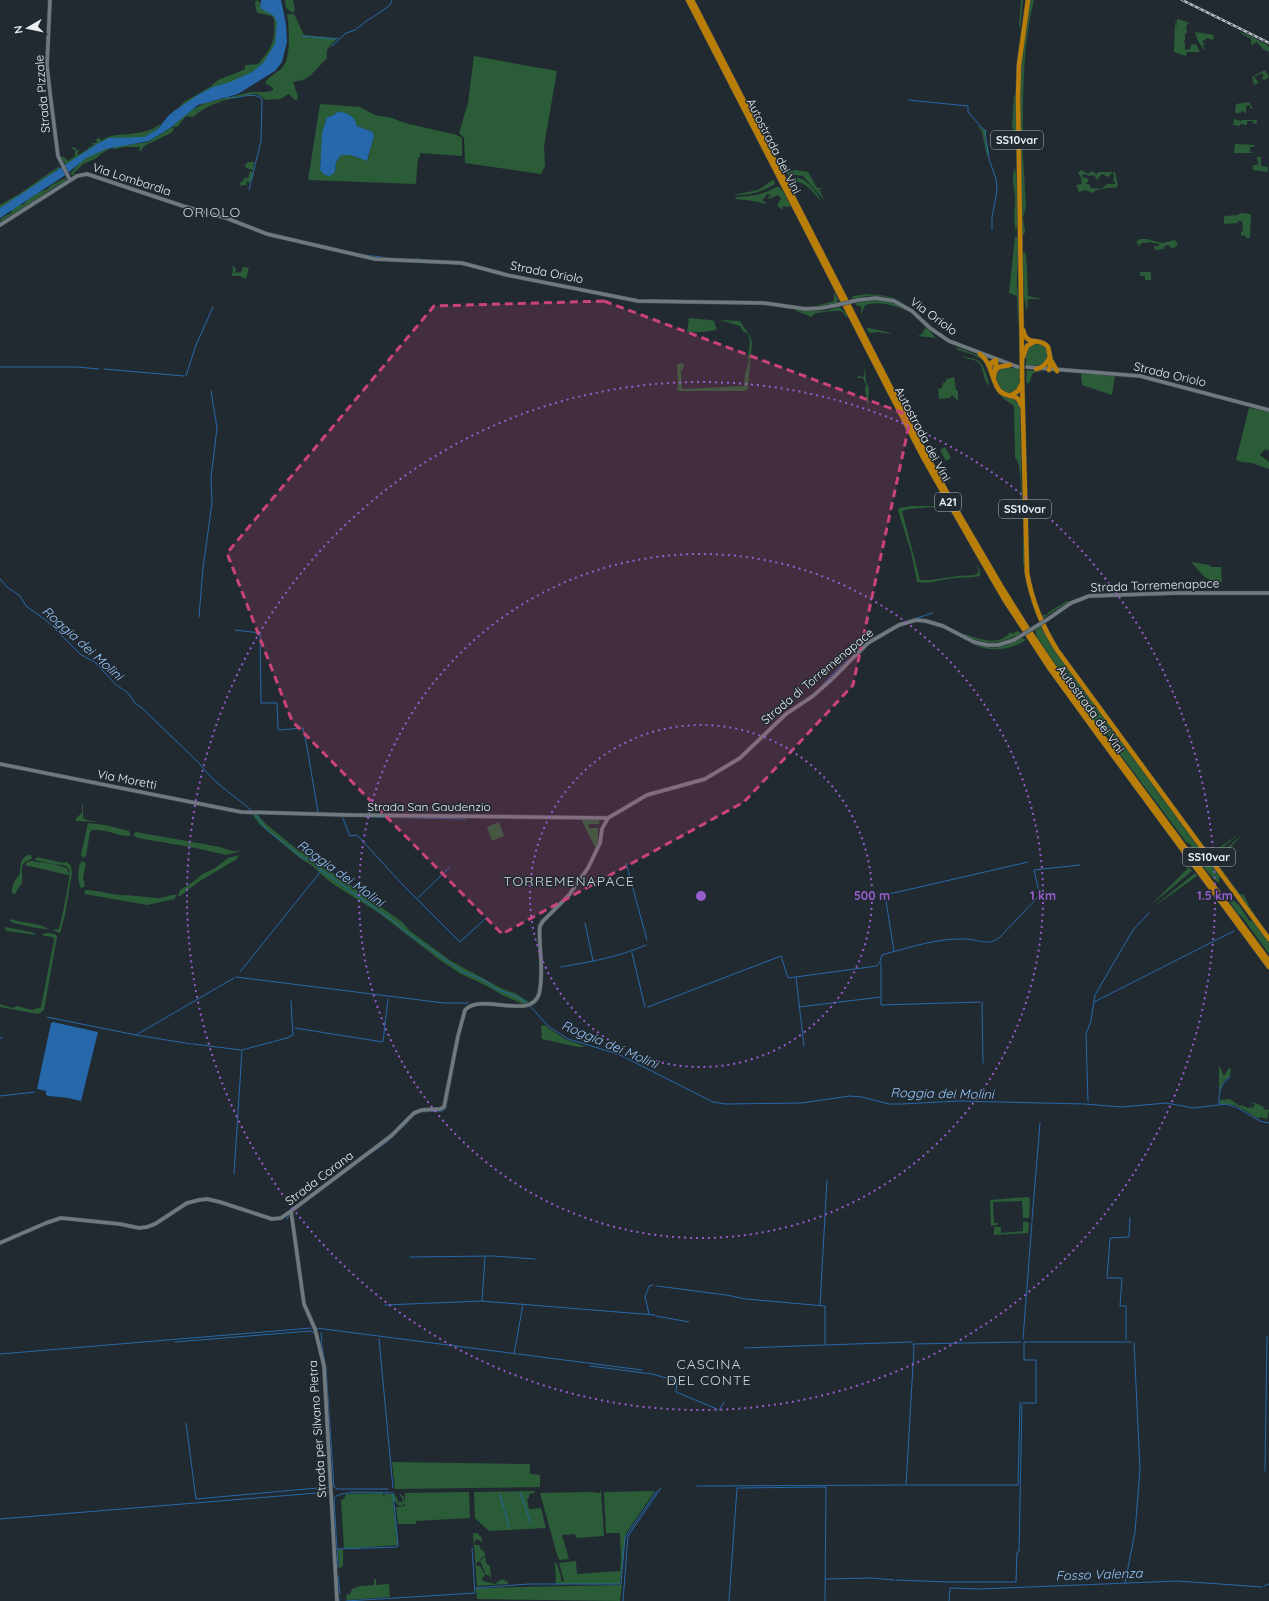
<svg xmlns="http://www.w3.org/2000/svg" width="1269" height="1601" font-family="Quicksand,sans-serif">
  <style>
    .green { fill: #295c37; fill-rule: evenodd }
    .water { fill: #2668a9 }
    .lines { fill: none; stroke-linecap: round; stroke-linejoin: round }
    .stream { stroke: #2668a9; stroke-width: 1 }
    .secondary-casing { stroke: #41484d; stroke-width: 4.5 }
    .highway-casing { stroke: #41484d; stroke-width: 5.5 }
    .secondary { stroke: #6f7980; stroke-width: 3.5 }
    .highway { stroke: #b97e08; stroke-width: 4.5 }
    .rail-casing { stroke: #bbc2c6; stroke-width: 2.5 }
    .rail { stroke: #222a31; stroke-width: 1; stroke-dasharray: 3; stroke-linecap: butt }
    .secondary-bridge-casing { stroke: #41484d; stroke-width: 4.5; stroke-linecap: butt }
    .highway-bridge-casing { stroke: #41484d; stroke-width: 5.5; stroke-linecap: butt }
    .secondary-bridge { stroke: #6f7980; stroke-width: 3.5 }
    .highway-bridge { stroke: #b97e08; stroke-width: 4.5 }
    .marked { fill: #ca4379; fill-opacity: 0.2; stroke: #ca4379; stroke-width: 3; stroke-dasharray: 8 5; stroke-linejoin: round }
    .ring { fill: none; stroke: #965dcc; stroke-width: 2; stroke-dasharray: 2 4 }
    .labels { text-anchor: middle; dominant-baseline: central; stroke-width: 3; stroke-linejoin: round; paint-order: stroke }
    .shield { fill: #222a31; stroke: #adb4b9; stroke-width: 1 }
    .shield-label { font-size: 11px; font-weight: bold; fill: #e9eff3 }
    .street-label { font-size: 12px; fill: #e9eff3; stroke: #222a31 }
    .water-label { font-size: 13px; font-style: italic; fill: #95c5fa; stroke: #222a31 }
    .quarter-label { font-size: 14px; letter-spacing: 1px; fill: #cbd5de; stroke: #222a31 }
    .centre { fill: #965dcc; stroke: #222a31; stroke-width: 2 }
    .ring-label { font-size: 12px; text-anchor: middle; font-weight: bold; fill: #965dcc; stroke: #222a31; stroke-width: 3; stroke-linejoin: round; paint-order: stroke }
  </style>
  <rect width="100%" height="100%" fill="#222a31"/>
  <path class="green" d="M257,0l19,18 4,19 -16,30 -86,41 6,-6 26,-15 8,-7 23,-9 4,-2v-4l13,-1c14,-15 18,-25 16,-45l-2,-3 -14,-3 -2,-3 -1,-8z
    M285,0h8l2,10 -2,3 -7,-5z
    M1021,0h2l-3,29 -1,-4z
    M1029,0h5c-11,42 -11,91 -11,135l-1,1 -3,-1 2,-61z
    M287,14h7l10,21 33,3c-5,8 -12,9 -10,20l-17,18 -7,4 -10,2 5,14 -1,4h-2l-6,-6 -9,5 -14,1 -9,-6c-16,1 -39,7 -53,15 -4,2 -7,5 -11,8l-7,-1 -9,11h-4l1,-3 16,-13 15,-8 46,-11h16l6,-2v-2l-8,-5c4,-7 10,-9 16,-14 11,-10 8,-42 6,-55z
    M1177,19l8,2 4,2 -3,3 1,7 -2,1v6l-1,2 1,1v7l5,-1 1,-4 5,-1 4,8h-13l-1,4 -12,-4 1,-32 1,8z
    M1195,32l19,3 -3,16 2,-11 -7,-2 -1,3 -2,-1 -1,2 2,1 -1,4 2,1 -1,2 -6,-9z
    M1239,32l5,1 22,11 3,3v5l-6,-3 -6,-7 -6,3v-6z
    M474,56l83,15 -13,75 1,20 -4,8 -76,-11 -1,-25 -5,-5 9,-30z
    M1265,70l4,7 -5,3 -2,-2 2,-2 -2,-3 -8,4 5,6 -5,2 -2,-8z
    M1015,95l2,32 -2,6 -3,-6 2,-30z
    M1249,102l4,7h-2l-2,-4 -3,1v7l-4,-2 -1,2h-6l1,-9z
    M320,104l40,3 15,8 17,3 13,5 52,12 5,3v18l-42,-3v4l-2,1 -2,26 -108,-4zM335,114l22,12 16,6 1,2 -6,25 -9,-1 -8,-3h-10l-5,7 -1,10 -15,-6 4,-40 3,-9 5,-1z
    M1234,119l7,2 1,-1h15v3l-4,1v-3h-6v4l-7,-1v2l-7,-1z
    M161,123l-3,6 -14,8 -16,2 -62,27 -4,-7v-2h2l4,4 7,-5v-6l-3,-1v-2l4,1 1,3 3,-1 -3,4 1,1 10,-6 1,-2 3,-1 1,-2 -2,-1h6l-1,-4 4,-1 1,3c15,-12 41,-1 60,-18z
    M977,125l5,4 5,1 -2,6 4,16 -2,4 -5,-24z
    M172,127l2,2 -3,4 -27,13 -3,5h-2l1,-4h-16l-8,2 -5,-1 -10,6 -6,5 -12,5 -7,7 -2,1 -1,1h2l-1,2 -4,-1 12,-14 20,-12 46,-6z
    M1022,139l4,68 -3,10 2,14 -1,4h-2l-2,-95z
    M1235,144l19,1v2h-4v5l5,1h-21z
    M1257,157h4v9l7,1v5l-15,-2v-5h4l2,-4h-2z
    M248,162h6l-1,8 -7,-2 -1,-3z
    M58,167l3,1 -6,3 -2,4 -53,35v-5l19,-11z
    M1015,168l2,14v44l-1,6c-3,-11 -1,-24 -1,-35 -1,-10 -4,-21 0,-29z
    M796,170l12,2 9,16h5l-4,3h3v3l5,8 -23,-26 -9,-1 -4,2 -5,-5z
    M1081,170l7,4 4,-3 5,3 1,-2h17l3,14 -2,2c-7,-2 -13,2 -20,2l-3,3 -8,-3 -6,2 -3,-7 6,-1 -1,-3 1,-2 -4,-6zM1113,172l1,5 -1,3 3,4h-9l-5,5 -12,-1v-3l-5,-2 3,-1v-3l-7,-3 4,-2 4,2 5,-1 3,5 5,-6 6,3z
    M250,171l4,2 -2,7 -3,3 -3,-2 1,4h-4l-2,2 -1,-4 4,-3 -1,-2h5z
    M67,177l-2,4c-12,6 -22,14 -33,22 -10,7 -22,12 -32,19l1,-4 10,-5 1,-3 8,-6 3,1c4,-7 18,-14 25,-16l2,-3z
    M794,178c12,-2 23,15 28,24 -9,-9 -18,-24 -31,-19l-1,-3z
    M774,179l1,5c-13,8 -27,12 -42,11l25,-5z
    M776,187h3l5,6 7,14 -8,-1 -1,4 -5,-5 4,-6 -3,-4 -9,4 -1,-2 4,-2 -5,-1 -5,7 4,1v2c-10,-3 -21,-4 -30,-5l-1,-2c17,-1 26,-1 41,-10z
    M1240,213l11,1 -1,24h-4l-1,-3 -4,1v-4l2,-1 -1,-10h-4v2l-14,1v-8l14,-1z
    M1017,236c4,15 -1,32 0,48 1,14 4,28 1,41l-1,-29 -8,-3 6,-56z
    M1140,239h7l15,4 13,-3 3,5 -6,4 -2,-3 -4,-1 -3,4 -8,1 -1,-4h5v-2l-10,-2 -3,1h-4l-3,3 -3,-4z
    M1025,252c2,4 3,37 3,44l15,3h-15l-1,13 -3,-15 -2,-43z
    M231,265l5,3 -1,5 6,-1 2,-5 6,1 -3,11 -6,-3h-8l1,-8z
    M1139,272h12v8h-6v-4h-6l2,-1z
    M834,292l4,8 -1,3 -20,4 -19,-1h18l18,-5z
    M867,294c15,1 28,2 40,11 -11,-7 -26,-10 -40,-9 -5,1 -11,2 -16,3l2,-3z
    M871,300c13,-1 29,4 39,12 -14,-6 -30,-12 -45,-7l-4,10v-9h-4l-2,-3z
    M840,307l7,8v3c-2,-3 -4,-6 -7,-7 -1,-1 -25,2 -26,3 -1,1 -2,2 -2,3l-18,-7 32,1z
    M689,318l22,2 3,1 3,9 -15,2h-15z
    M720,320l20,1c4,8 11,13 12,22l-4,45 -3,3h-66l-2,-2c2,-8 0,-16 0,-25l6,-1 1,4 -3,5 1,17 62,-3 1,-12 4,-13 -1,-5 2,-14 -2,-8 -5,-3 -3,-5z
    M926,327l10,11 -18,-2 4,-2z
    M868,328c5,1 21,4 24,6l-15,-2 -7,1 -4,-4z
    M1038,343l8,4 3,10 -7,8h-16v-11l2,-6z
    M956,347l21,8 8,6 13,32 7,4 13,3 2,6 2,107c-2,-10 1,-50 -7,-55v-3l-1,-49 -10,-7 -7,-7 -12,-29c-6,-8 -18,-10 -27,-13z
    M962,356c5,2 11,2 15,4 7,3 12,20 12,26 -6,-6 -5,-18 -10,-23 -5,-5 -13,-3 -17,-7z
    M865,366l1,16 3,7 -1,20 -3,-20 1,-4 -3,-7h-6l1,-2 6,1z
    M1005,367l14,2v18l-5,6 -7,1c-8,-6 -12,-14 -10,-23z
    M1027,370l18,2h-8l-5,2 -2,8 -3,2 -1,-4z
    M1081,374h18l16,2 -3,19 -30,-10z
    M954,377l2,13 2,1v10l-6,-6 -2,3 -11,1 -1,-10 4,-1 1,-5 3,-1v-3z
    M1249,408l20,3v38l-1,2 -3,-2 -5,6 9,7v7l-17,-6 -11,-1 -5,-2z
    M945,447l6,11 -5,3 -6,-11z
    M911,506h33l-34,3 -8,2 18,69h10l28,-4 17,-1 4,-3 -3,-8 4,7v5c-8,2 -15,1 -22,2 -14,0 -28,7 -41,4l-6,-30 -13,-42 1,-2z
    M1023,516l3,63 -3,-17z
    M1191,562l18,3 2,2h10l1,15c-19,-1 -19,-8 -31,-20z
    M1067,601h3l-27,17 -3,-7 2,4h4l3,-3z
    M1041,626l11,21 168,230 -1,6c-6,-2 -28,-32 -28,-38l-5,-3 -66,-88 -4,-9 -25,-29 -54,-79 -2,-7z
    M1017,631l3,1v2c-23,11 -34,11 -57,1l2,-1c13,5 35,13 45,-2l2,2z
    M1022,638l4,2c-16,11 -42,13 -58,1 25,10 31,8 54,-3z
    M82,804h1v14l4,2 12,2 -23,-1v-3l6,-5z
    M254,814h3l10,11 31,25 16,9 8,8 18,11 62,44 8,9 41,30 50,27 16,6 13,9 -5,2 -23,-10 -15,-9 -26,-12 -20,-13 -62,-48 -46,-29 -12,-10 -8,-8 -12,-7 -42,-35 -6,-9z
    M583,819h17l-1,5h-10v4h9v15l-2,6 -14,-28z
    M499,822l5,14 -12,5 -5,-14z
    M88,823l17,2 24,6 2,5c-14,0 -23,-7 -39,-6l-2,2 -4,24 -3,2 -2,-3z
    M136,832l84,15 12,4h9l-15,4 -30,-7 -58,-10 -5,-3z
    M1244,833l-28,29 24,32 4,1 5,10 -1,1v2l2,-1 7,12c-16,-18 -29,-39 -44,-59z
    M1239,834l-28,23 -5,-8 4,4 3,-1z
    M28,855h3l1,3c-3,3 -5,2 -8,5 -4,5 -1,13 -2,19 -1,4 -5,6 -6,11l-3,1 -1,-2c0,-8 3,-12 8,-18 0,-7 0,-16 8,-19z
    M239,855l-2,4 -37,22 -20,15h-2l2,-6 13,-8 8,-7 14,-7 13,-10z
    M37,857l26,6 4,-1 4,4 1,7 -7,42 -5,18 -8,-3 7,-1c2,-6 12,-53 10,-58 0,-2 -1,-4 -3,-5 -5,-2 -8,-1 -12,-2 -6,-1 -12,-2 -19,-4v-1z
    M32,861c12,2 24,3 35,7l2,6 -1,1 -43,-10 2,-3z
    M82,861l4,2 -3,15 2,8 -3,2 -2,-1c-2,-6 -3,-21 2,-26z
    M1189,867l3,4 -42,35z
    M1195,873l2,3 -45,32z
    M86,890c11,0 23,4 34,5 12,0 24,2 36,3 7,1 15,-4 21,-3l-3,4 -27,6 -62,-11 -1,-2z
    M1232,899l7,6 10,15 5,2 13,17 2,4v11l-27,-37 -4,-3 -8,-12z
    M10,919c12,4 29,4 39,10 -4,1 -36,-5 -39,-8z
    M5,927l26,5 7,3 -32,-4z
    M47,933l8,1 2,3 -13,73 -6,4 -38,-7v-3l12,4 5,-2 15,4 9,-3 13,-67 -1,-3 -9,-1 -2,-2z
    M544,1025l21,14 21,8h-8l-36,-8 -1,-13z
    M1219,1065l5,11 5,-8 2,1 -1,7 -7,6 -4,11z
    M1230,1099l10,7 1,-1 7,3 2,-1 3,1 2,-4 -3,-1 1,-1 11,5 -1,2 6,1 -2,9 -7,-2 -1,2 -24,-14 -15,-1v-4z
    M1028,1197l2,2 -1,19h-6l-1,-17 -29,1 1,21h4l-1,2 -6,1 -1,-26z
    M1023,1221l6,2 -1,10 -34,2v-8h7v6l22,-2z
    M392,1462l138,2v10l10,1v12l-145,2z
    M534,1491l1,2 -6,1v4l-2,1 2,10 12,-1 5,20 -57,3 -14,-13 -1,-26z
    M600,1491h1l3,45 -28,2 -1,-4 -13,1 7,24 -9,1 -2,-2 -18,-65 48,-1 12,1z
    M655,1491l-29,42 -6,51h-64l-1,-21 2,1 4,13v5l3,-1 -5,-18 17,-2 1,13 43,-3 1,-13 -1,-25h-14l-2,-41z
    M469,1492l1,26 -54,3v3h-18l-2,-17 9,-1v-13z
    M382,1493c3,5 6,3 10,4l-7,-1 -1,-2h10l3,4 1,4h4l1,-2 -4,-7 5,4 1,6 -2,3 -5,-1 -2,-3 -3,-1 5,44 -54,4 -3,-49 3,-1 2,-5z
    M473,1533h4l5,5v4l-5,-3 -3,3 1,3h4l2,5 3,1 1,5 -4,2 -1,3 5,-5 1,7 4,3 1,14 -2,-5h-3l-6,-14 -4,2 1,3h3l5,9 -3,3 1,3 12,3 7,-5 6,3v2l-31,2z
    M338,1549l5,1v16l-4,2z
    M374,1579h2v6l13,-1 1,13 -43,3 -1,-5 4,-1 2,-5 8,-3 14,-1z
    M622,1585l-2,16 -143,-2 -1,-11z"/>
  <path class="water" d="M261,0h20l5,24 1,18 -5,20 -7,9 -37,23 -40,11 -28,23 -21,13 -43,8 -20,9 -22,18 -64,42v-10l97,-64 12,-6 35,-1 14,-8 10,-13 6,-5 24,-16 15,-8 17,-5 22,-10 11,-9 12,-19 2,-21 -3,-7 -14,-8z
    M338,112c9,0 17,4 19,14l16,6 1,4 -7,25 -16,-6h-10l-5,7 -1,10 -5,4 -5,-1 -5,-5 2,-37 5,-16 5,-1z
    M53,1022l45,10 -17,69 -13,-3 -19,-2 -3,-1v-4l-9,-2 14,-66z"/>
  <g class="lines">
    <path class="stream" d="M302,36l33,3 3,-1
      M332,46l14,-13 9,-3 10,-8 17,-11 8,-6 2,-5
      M225,97c12,4 27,-7 37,2l-1,42 -12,49
      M908,100l60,6v6l17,19 4,28 7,20 1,11 -5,27v13
      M364,255l25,3
      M414,259h6
      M0,367h77l22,2
      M104,369l80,7
      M186,376l10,-31 17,-38
      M0,579l7,8 13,9 6,10 21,15 33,33 16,9 19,21 13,9 7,10 7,5 58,56c11,17 35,32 51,46
      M199,617l4,-49 9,-65 -1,-25 6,-50 -6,-37
      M901,623l32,-10
      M235,630l25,3 1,70h16l1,26 1,1 24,-2 4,19 11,65
      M868,641l21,-12
      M858,650l6,-5
      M854,653l1,-1
      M844,663l5,-4
      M812,695l30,-30
      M255,814l12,16 36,28 10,3 8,9 75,53 7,7 60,42 21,8 12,9 17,6 14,8
      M342,816l8,20 7,-1 45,49 58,58 26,-24
      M366,817l51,1
      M419,818l47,1
      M626,863l21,77
      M1040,896l-6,-26 46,-5
      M418,898l32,-31
      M585,923l8,38
      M894,951l-9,-56 143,-33
      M632,953l13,54
      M881,963v33
      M561,967c29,-5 58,-10 85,-22
      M240,972l81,-101
      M236,977l208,26h24
      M796,977l8,69
      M982,1002l1,61
      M1094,1002l140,-71
      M529,1005l19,21 20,13 50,15 95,48 12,2 76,-1 49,-7 12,1 27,7h12l58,-3 125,3 38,3 44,-4 28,5 32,-4 10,3 24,14 9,2
      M648,1007l133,-51 7,22 89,-12 3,-4 2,-7 3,-1c26,-7 53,-16 80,-15 13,0 24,8 35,-2l38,-40
      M799,1007l82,-10v8l99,-3
      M47,1017l89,18 55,9
      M295,1028l88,14 5,-43
      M136,1035l98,-57
      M0,1038h2
      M193,1044l48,6
      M0,1096l35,-4
      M1088,1101l-2,-67 5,-13 4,-26 38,-65 16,-17
      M1219,1104c0,-12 1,-20 11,-27
      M414,1115l7,-3 22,-1 3,-4 6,-32
      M373,1152l14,-10 21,-20
      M234,1174l8,-124 45,-12 6,-3 -2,-34
      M287,1219l2,-4
      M1032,1220l8,-97
      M296,1235l4,29
      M410,1257l83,-1 42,3
      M657,1286l69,9 20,4 79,7v39l-80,3
      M482,1301l3,-44
      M385,1305l96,-4 174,14
      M820,1305l7,-125
      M649,1314l-4,-17 4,-11 4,-1
      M656,1316l33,6
      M316,1328l326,42
      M321,1333l1,6 -1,2 5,27 8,119 3,2h51
      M379,1339l14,149
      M1023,1339l9,-117
      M1126,1340v-34h-6l2,-28h-15l3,-40 19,-1 1,-19
      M175,1342l135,-11 4,2
      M826,1345l86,-3
      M0,1354l311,-26
      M514,1354l9,-50
      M590,1366l62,8 25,7 -1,11 41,17
      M1022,1403h14v-43h-12v-18h107
      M719,1410l5,-8
      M186,1423l10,76 133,-12
      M1265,1471l2,-135
      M906,1485h112l2,-83
      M697,1486l209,-1 8,-137 -1,-4 108,-2
      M520,1493l2,4
      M500,1494l4,15
      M522,1498l4,10
      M526,1509l5,14
      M505,1511l4,16
      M0,1519l329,-27
      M337,1549l60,-2 1,-2 -5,-52c-12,0 -51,-4 -59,5l4,70
      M338,1575l2,19
      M826,1579l45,-1 23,2
      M896,1580l53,2h67l1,-30h2l3,-147
      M1125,1583l10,-51 5,-63 -6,-126
      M1264,1586l5,-2
      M475,1588l54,-4h92l4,-47 32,-46
      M339,1601l1,-2
      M346,1601l129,-8 -3,-45
      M623,1601l5,-65 33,-48
      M729,1601l8,-113 89,-1 -1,114
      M949,1601l1,-13 30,1 197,-8 85,6"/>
    <g class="secondary-casing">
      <path id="secondary" d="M50,0l-3,65 3,28 8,63 12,24
        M0,225l77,-49 10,-2 96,32 43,12 41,16 108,25 87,4 45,12 131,26 126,2 42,6 16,-1 15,-3
        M858,300l18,-2 18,3 18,10 18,17 19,13 69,26
        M1027,367l113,9 129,34
        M1048,619l23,-16 18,-7 88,-3h92
        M0,764l241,48 107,3 260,3 39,-23 58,-16 35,-21 46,-44 27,-18 18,-16 37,-37 31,-18 17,-5 10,1 17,5 31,16 13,3h11l16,-5
        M291,1211l13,93 11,25 9,37 13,235
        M0,1243l46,-20 15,-5 59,6 19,4 8,-1 8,-3 32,-21 12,-3 8,-1 13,3 52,17 9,-1 10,-7 100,-75 23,-23 8,-3 18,-1 4,-2 14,-71 7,-26c17,-18 66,11 74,-16 4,-15 2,-34 1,-49 0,-6 -1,-13 0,-19l3,-5 26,-26 19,-27 12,-25 2,-14 6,-11"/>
    </g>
    <g class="highway-casing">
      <path id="highway" d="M688,0l236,459 54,95 28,48 44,67 45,62 174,236
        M692,0l217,423 47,86 45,77 25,40 58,85 185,250
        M1023,330c4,18 16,6 25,17l3,15 -2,8
        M980,354c12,9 11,25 19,36 7,9 19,2 22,15
        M1023,357l4,-11 7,-4
        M1022,361l-4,-264 1,-32 9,-65
        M1052,362l5,9
        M990,368l1,-5 5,-3v5l-2,12
        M1036,369c7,-1 11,-6 14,-12
        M996,370l3,-3 11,-2
        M1022,377l5,196c5,28 15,53 30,77l212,289
        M1010,396l8,-5 3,-6"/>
    </g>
    <use href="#secondary" class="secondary"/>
    <use href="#highway" class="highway"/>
    <g class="rail-casing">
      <path id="rail" d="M1182,0l87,43"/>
    </g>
    <use href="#rail" class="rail"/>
    <g class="secondary-bridge-casing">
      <path id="secondary-bridge" d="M837,305l21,-5
        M1014,640l34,-21"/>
    </g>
    <g class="highway-bridge-casing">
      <path id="highway-bridge" d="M1022,361v16"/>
    </g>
    <use href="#secondary-bridge" class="secondary-bridge"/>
    <use href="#highway-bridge" class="highway-bridge"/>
  </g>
  <path class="marked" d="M604,301l307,115 -58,269 -109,117 -242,132 -210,-213 -65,-168 207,-247z"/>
  <g class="ring">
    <circle cx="701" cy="896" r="171"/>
    <circle cx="701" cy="896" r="342"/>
    <circle cx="701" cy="896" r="514"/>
  </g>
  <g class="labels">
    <g class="shield">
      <rect x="991" y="131" width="52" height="18" rx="3"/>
      <rect x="935" y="493" width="26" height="18" rx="3"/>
      <rect x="999" y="500" width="52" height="18" rx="3"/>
      <rect x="1183" y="848" width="52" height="18" rx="3"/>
    </g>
    <g class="shield-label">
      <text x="1017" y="140">SS10var</text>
      <text x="948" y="502">A21</text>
      <text x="1025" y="509">SS10var</text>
      <text x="1209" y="857">SS10var</text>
    </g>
    <g class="street-label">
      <text transform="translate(42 94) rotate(-95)">Strada Pizzale</text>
      <text transform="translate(774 146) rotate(63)">Autostrada dei Vini</text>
      <text transform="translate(132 179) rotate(18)">Via Lombardia</text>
      <text transform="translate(547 272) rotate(11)">Strada Oriolo</text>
      <text transform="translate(934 316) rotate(36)">Via Oriolo</text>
      <text transform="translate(1170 374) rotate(13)">Strada Oriolo</text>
      <text transform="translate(923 434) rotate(62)">Autostrada dei Vini</text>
      <text transform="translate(1155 585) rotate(-2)">Strada Torremenapace</text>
      <text transform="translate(817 676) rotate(-40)">Strada di Torremenapace</text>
      <text transform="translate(1091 709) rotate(54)">Autostrada dei Vini</text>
      <text transform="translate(127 779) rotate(11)">Via Moretti</text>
      <text x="429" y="806">Strada San Gaudenzio</text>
      <text transform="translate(319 1178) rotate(-37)">Strada Corana</text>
      <text transform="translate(317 1429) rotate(-94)">Strada per Silvano Pietra</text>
    </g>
    <g class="water-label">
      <text transform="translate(83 643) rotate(42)">Roggia dei Molini</text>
      <text transform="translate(341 873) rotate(36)">Roggia dei Molini</text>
      <text transform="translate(610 1044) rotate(23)">Roggia dei Molini</text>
      <text transform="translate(942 1093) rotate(1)">Roggia dei Molini</text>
      <text transform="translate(1099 1574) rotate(-2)">Fosso Valenza</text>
    </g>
    <g class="quarter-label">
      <text x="212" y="212">ORIOLO</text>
      <text x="569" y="881">TORREMENAPACE</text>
      <text x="709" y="1364">CASCINA<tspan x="709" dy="16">DEL CONTE</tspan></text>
    </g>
  </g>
  <circle cx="701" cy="896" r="6" class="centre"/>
  <g class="ring-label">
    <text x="872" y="900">500 m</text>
    <text x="1043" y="900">1 km</text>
    <text x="1215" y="900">1.5 km</text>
  </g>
  <g transform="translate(28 28) rotate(261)" stroke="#222a31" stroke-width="3" paint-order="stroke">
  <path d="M0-3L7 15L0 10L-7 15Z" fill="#e9eff3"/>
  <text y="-6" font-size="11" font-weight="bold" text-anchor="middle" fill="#e9eff3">N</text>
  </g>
</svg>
